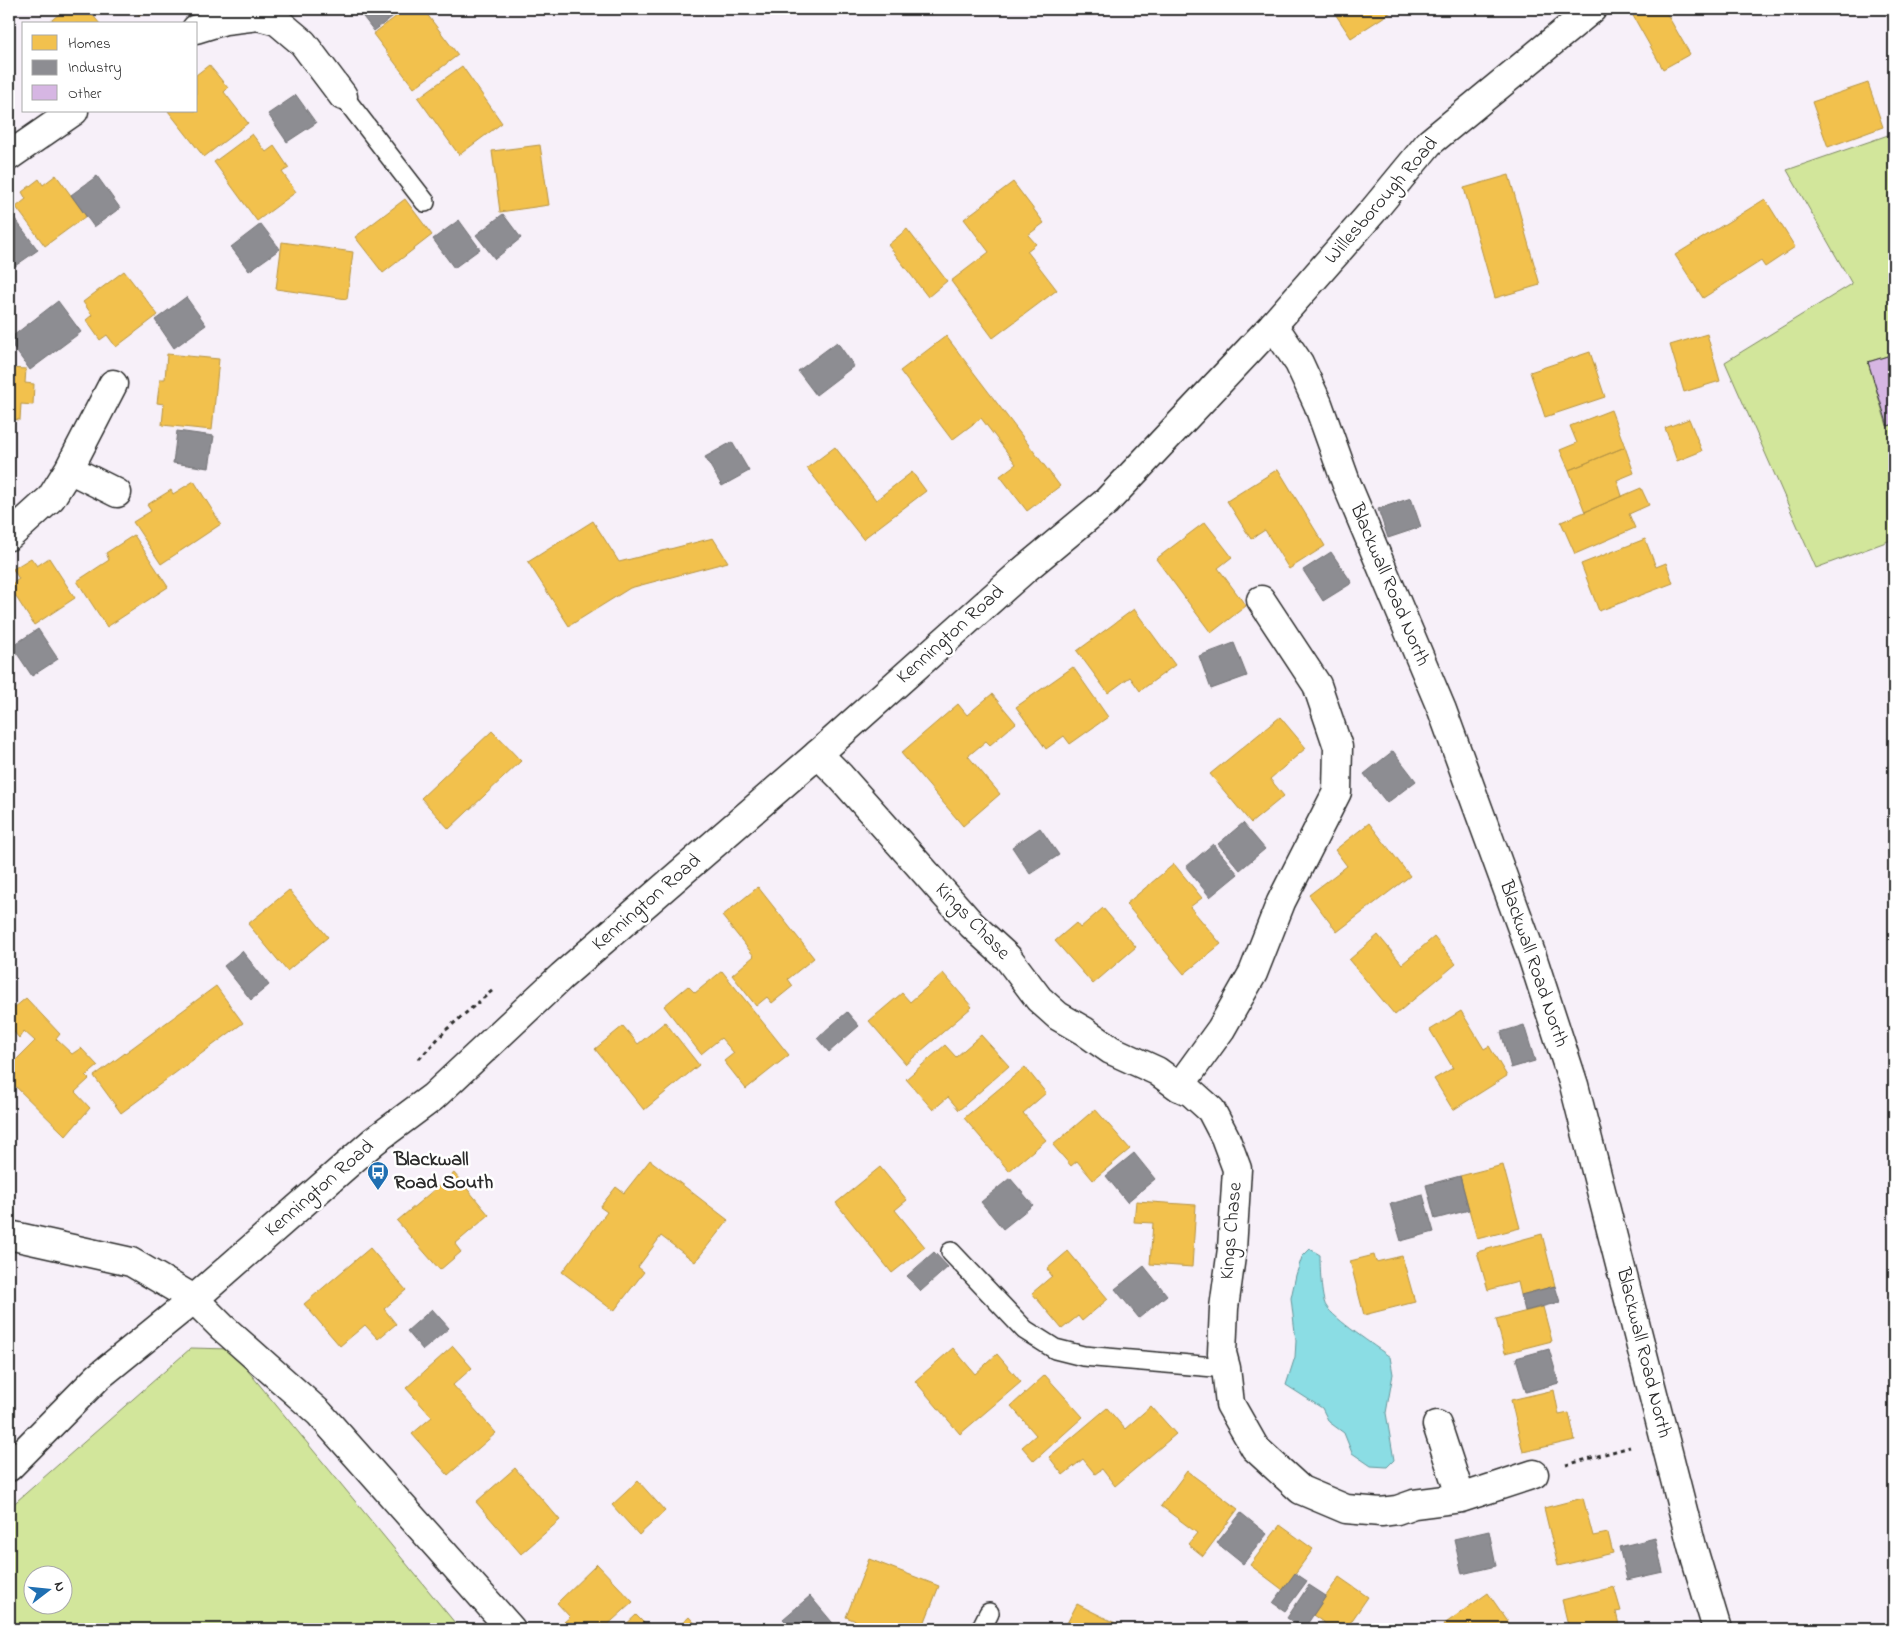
<svg xmlns="http://www.w3.org/2000/svg" width="1903" height="1638" font-family="'Indie Flower',sans-serif">
  <style>
    .green { fill: #d2e69b; stroke: #7e8863; fill-rule: evenodd }
    .water { fill: #8bdde4; stroke: #65969a }
    .homes { fill: #f2c14e; stroke: #b69444 }
    .industry { fill: #8d8d92; stroke: #707073 }
    .building { fill: #d6b6e3; stroke: #2b2b2b }
    .lines { fill: none; stroke-linecap: round; stroke-linejoin: round }
    .lane-casing { stroke: #2b2b2b; stroke-width: 22 }
    .street-casing { stroke: #2b2b2b; stroke-width: 31 }
    .primary-casing { stroke: #2b2b2b; stroke-width: 31 }
    .path { stroke: #2b2b2b; stroke-width: 3; stroke-dasharray: 4 4; stroke-linecap: butt }
    .lane { stroke: #fff; stroke-width: 19 }
    .street { stroke: #fff; stroke-width: 28 }
    .primary { stroke: #fff; stroke-width: 28 }
    .labels { text-anchor: middle; dominant-baseline: central; stroke-width: 5; stroke-linejoin: round; paint-order: stroke }
    .street-label { font-size: 20px; fill: #2b2b2b; stroke: #fff }
    .poi-label { font-size: 20px; font-weight: bold; fill: #2b2b2b; stroke: #fff; text-anchor: start }
  </style>
  <rect width="100%" height="100%" fill="#f7f0f9"/>
  <filter id="ink" filterUnits="userSpaceOnUse"><feTurbulence type="fractalNoise" baseFrequency=".02" numOctaves="2"/><feDisplacementMap in="SourceGraphic" scale="10" xChannelSelector="R" yChannelSelector="G"/><feConvolveMatrix kernelMatrix="1 2 1 2 8 2 1 2 1" color-interpolation-filters="sRGB"/></filter>
  <g filter="url(#ink)">
    <path class="green" d="M1894,133v221l-26,8 19,64 7,-2v115l-78,29 -91,-206 127,-78 -65,-114z
      M191,1348l39,1 230,280h-451v-121zM32,1576h30v30h-30z"/>
    <path class="water" d="M1310,1249l10,6c0,11 1,43 6,51 8,13 49,40 64,51l3,17 -7,39 8,47 -7,7 -16,-1 -19,-13 -8,-20 -15,-11 -7,-14 -36,-23 9,-28 1,-16 -5,-43 5,-23 6,-18z"/>
    <path class="homes" d="M65,9h23l12,15h-53z
      M134,9h14l-9,6z
      M364,9h11l-7,5z
      M406,9h17l35,46 -44,33 -41,-54z
      M1332,9h64l-45,29z
      M1640,9h24l26,45 -27,15 -31,-55z
      M209,65l19,23 -4,4 24,31 -44,34 -36,-46h28v-36z
      M462,66l40,57 -43,32 -41,-57z
      M1868,83l15,44 -55,20 -16,-45z
      M252,134l14,18 8,-6 15,22 -7,4 14,20 -39,29 -43,-59z
      M540,145l9,60 -49,7 -8,-61z
      M56,175l30,41 -41,30 -29,-39 10,-8 -4,-7 17,-13 4,6z
      M1509,175l31,110 -45,13 -31,-110z
      M1013,182l31,41 -16,12 8,9 -9,7 30,39 -64,48 -42,-57 38,-29 -25,-33z
      M405,199l27,36 -49,38 -28,-36z
      M1765,199l30,48 -30,20 -4,-6 -58,37 -28,-43z
      M907,229l40,52 -19,16 -40,-52z
      M282,242l71,10 -6,47 -71,-10z
      M124,271l34,44 -42,32 -9,-12 -7,5 -14,-20 6,-5 -9,-13z
      M1707,334l13,47 -36,11 -14,-47z
      M946,336l114,150 -33,25 -27,-35 16,-12 -35,-46 -29,22 -52,-69z
      M1590,352l15,45 -60,20 -15,-45z
      M167,354l52,5 -7,71 -50,-5 2,-21 -7,-1 3,-24h5z
      M9,368l17,1 -1,14 9,1 -1,21 -12,-1 -1,16 -11,-1z
      M1611,410l14,37 -56,23 -9,-20 17,-7 -7,-17z
      M1689,419l13,32 -25,10 -12,-33z
      M835,447l41,53 36,-28 14,19 -63,48 -56,-71z
      M1625,447l9,26 -17,7 5,16 -37,16 -16,-42z
      M1278,469l47,77 -36,23 -24,-39 -14,9 -24,-38z
      M194,481l27,43 -60,40 -28,-42 18,-11 -4,-6 24,-15 2,4z
      M1641,488l8,17 -20,9 6,14 -60,26 -14,-32z
      M593,521l26,41 94,-24 15,24 -98,26 -61,38 -41,-64z
      M1205,522l27,35 -14,11 28,38 -35,27 -55,-74z
      M134,535l34,52 -61,40 -30,-46 32,-21 -3,-7z
      M1645,539l11,28 10,-4 7,20 -74,28 -18,-47z
      M31,558l6,8 12,-8 26,40 -41,27 -25,-39 10,-7 -6,-10z
      M1134,609l41,56 -35,26 -10,-14 -22,16 -31,-42z
      M1073,667l35,50 -38,27 -6,-8 -18,13 -30,-42z
      M992,694l24,29 -26,22 -4,-4 -18,15 32,38 -37,32 -62,-73 57,-49 9,11z
      M1280,717l26,31 -36,31 14,17 -33,27 -41,-49z
      M492,731l29,30 -72,68 -28,-31z
      M1369,823l41,53 -73,56 -28,-37 38,-29 -12,-16z
      M1174,864l28,34 -12,9 31,37 -37,30 -58,-70z
      M758,887l56,71 -26,21 5,7 -21,17 -5,-6 -11,9 -24,-31 22,-19 -32,-40z
      M289,890l39,47 -41,34 -39,-47z
      M1103,908l33,39 -43,37 -38,-43 21,-18 4,5z
      M1378,935l24,29 32,-27 22,27 -61,51 -46,-55z
      M722,971l67,84 -43,34 -22,-28 10,-8 -13,-15 -20,16 -37,-48 24,-20 7,7z
      M943,973l29,34 -66,57 -37,-43 33,-28 8,9z
      M216,986l27,37 -122,90 -27,-37z
      M26,998l34,36 -4,5 16,15 9,-6 17,18 -12,10 3,3 -14,13 15,16 -24,28 -57,-56v-13l26,-26 -11,-10 -5,7 -10,-12v-14z
      M1461,1011l23,38 5,-3 18,30 -54,34 -19,-31 19,-11 -23,-38z
      M665,1022l34,43 -55,45 -49,-61 28,-23 15,18z
      M981,1035l28,31 -50,44 -11,-13 -15,13 -27,-31 39,-34 11,12z
      M1025,1067l21,26 -23,20 23,27 -37,31 -45,-53z
      M1095,1109l35,40 -37,31 -16,-19 -6,5 -18,-21z
      M650,1160l78,60 -33,42 -34,-26 -23,31 6,5 -30,39 -52,-39 45,-60 -7,-5 16,-20 8,6z
      M1503,1165l17,63 -43,11 -17,-63z
      M880,1167l27,33 -12,10 30,37 -33,26 -56,-70z
      M454,1173l35,42 -34,29 6,8 -21,18 -43,-49z
      M1136,1201l60,4 -4,62 -42,-3 3,-41 -19,-1z
      M1542,1234l13,52 -34,9 -3,-13 -30,8 -11,-38z
      M370,1248l36,42 -22,19 12,15 -18,15 -13,-14 -25,21 -36,-42z
      M1068,1251l40,48 -26,22 -4,-5 -16,13 -30,-36 20,-17 -5,-7z
      M1374,1255l2,7 26,-6 13,46 -51,13 -14,-54z
      M1543,1307l9,34 -47,12 -9,-34z
      M453,1346l19,22 -19,17 43,48 -48,42 -36,-41 20,-17 -26,-29z
      M953,1348l22,26 22,-20 24,28 -61,52 -45,-53z
      M1045,1375l38,42 -49,44 -12,-14 14,-12 -25,-29z
      M1554,1390l5,25 10,-2 6,27 -52,12 -12,-52z
      M1151,1406l25,28 -61,52 -13,-17 -7,5 -12,-15 -20,16 -14,-18 58,-49 18,21z
      M515,1468l45,52 -39,34 -45,-52z
      M1187,1471l51,38 -35,47 -15,-12 9,-11 -36,-27z
      M638,1481l27,30 -26,24 -27,-30z
      M1583,1498l10,38 15,-3 5,20 -55,13 -14,-58z
      M1280,1525l33,24 -30,41 -33,-25z
      M869,1559l70,27 -17,43h-46l-30,-12z
      M597,1564l36,38 -30,27h-33l-6,-7 6,-5 -13,-14z
      M1339,1577l29,20 -22,32h-13l-20,-14z
      M1614,1587l7,24 -5,1 4,17h-51l-7,-29z
      M1488,1593l25,36h-67l-3,-4z
      M1077,1604l50,25h-63z
      M636,1615l14,14h-29z
      M689,1617l11,12h-24z"/>
    <path class="industry" d="M88,9h14l-9,6z
      M357,9h7l4,5 7,-5h27l-28,22z
      M296,95l20,28 -29,19 -19,-28z
      M97,176l23,32 -26,19 -23,-32z
      M503,214l18,24 -26,21 -19,-24z
      M15,219l23,31 -23,16 -6,-8v-34z
      M459,220l21,29 -26,19 -21,-29z
      M261,224l19,25 -31,22 -18,-24z
      M186,297l20,28 -32,23 -19,-28z
      M58,301l23,31 -51,38 -21,-29v-2z
      M837,342l17,24 -38,29 -18,-24z
      M177,431l37,5 -5,32 -36,-5z
      M732,442l17,29 -27,15 -17,-29z
      M1411,498l10,29 -33,11 -10,-29z
      M1331,552l21,31 -29,18 -20,-31z
      M38,629l20,30 -26,17 -20,-30z
      M1234,643l13,33 -36,13 -12,-33z
      M1393,751l23,30 -29,22 -23,-29z
      M1243,823l22,26 -25,21 -22,-26z
      M1040,828l19,27 -29,19 -18,-27z
      M1213,844l25,30 -28,23 -24,-30z
      M242,951l27,34 -18,15 -27,-34z
      M847,1012l12,14 -30,26 -12,-14z
      M1524,1025l11,36 -24,7 -10,-36z
      M1134,1153l21,26 -28,23 -21,-26z
      M1460,1176l9,34 -34,9 -9,-34z
      M1010,1178l23,27 -30,24 -22,-27z
      M1423,1195l11,37 -33,9 -11,-37z
      M934,1252l14,15 -27,24 -14,-15z
      M1144,1266l23,29 -28,23 -24,-29z
      M1555,1286l5,16 -35,9 -4,-16z
      M432,1309l17,19 -26,22 -16,-19z
      M1549,1349l10,34 -33,9 -10,-34z
      M1241,1513l26,21 -24,30 -26,-21z
      M1489,1531l7,35 -34,8 -8,-35z
      M1655,1538l8,34 -36,8 -8,-33z
      M1295,1573l12,8 -22,30 -12,-8z
      M1309,1585l17,11 -22,33 -17,-11z
      M810,1596l27,32 -1,1h-43l-10,-10z"/>
    <path class="building" d="M1894,354v70l-6,2 -20,-64z"/>
    <g class="lines">
      <g class="lane-casing">
        <path id="lane" d="M343,96l82,106
          M951,1252l74,78 30,19 28,7 143,12
          M981,1629l8,-16"/>
      </g>
      <g class="street-casing">
        <path id="street" d="M196,29l29,-9 33,-4 19,5 26,22 40,53
          M9,156l65,-45
          M1273,325l26,38 19,41 29,81 95,225 90,246 42,129 118,461 25,83
          M69,469l48,24
          M9,536l42,-38 18,-29 44,-85
          M818,754l22,22 132,149 36,33 31,41 19,17 26,15 27,19 46,21 22,16 12,5 20,18 14,27 12,32 -5,80 -8,59 -2,45 4,15 4,36 25,44 46,42 45,19 35,3 16,-2 17,-6 47,-6 73,-24
          M1179,1087l42,-58 32,-56 28,-71 56,-110 1,-45 -21,-62 -56,-85
          M9,1235l122,27 63,37 28,28 97,86 192,216
          M1437,1425l24,73"/>
      </g>
      <g class="primary-casing">
        <path id="primary" d="M9,1467l89,-90 96,-78 180,-158 59,-44 129,-121 256,-222 206,-184 82,-68 167,-177 100,-114 56,-68 163,-134"/>
      </g>
      <path class="path" d="M419,1059l28,-30 46,-39
        M1566,1465l64,-18"/>
      <use href="#lane" class="lane"/>
      <use href="#street" class="street"/>
      <use href="#primary" class="primary"/>
    </g>
  </g>
  <defs>
    <g id="bus-pin" transform="scale(1.125)"><path d="M0 17L-7.5 6A9.5 9.5 0 1 1 7.5 6Z" fill="#1f6fb2" stroke="#fff"/><path d="M-5-6H5V4H4V6H2V4H-2V6H-4V4H-5ZM-3.5-4V0h7V-4ZM-3.5 1.2v1.5H-2V1.2ZM2 1.2v1.5H3.5V1.2Z" fill="#fff"/></g>
  </defs>
  <g fill-rule="evenodd">
    <use href="#bus-pin" x="378" y="1172"/>
  </g>
  <g class="labels">
    <g class="street-label">
      <text transform="translate(1382 201) rotate(-49)">Willesborough Road</text>
      <text transform="translate(1389 585) rotate(67)">Blackwall Road North</text>
      <text transform="translate(951 635) rotate(-42)">Kennington Road</text>
      <text transform="translate(647 903) rotate(-41)">Kennington Road</text>
      <text transform="translate(972 922) rotate(46)">Kings Chase</text>
      <text transform="translate(1533 964) rotate(71)">Blackwall Road North</text>
      <text transform="translate(320 1189) rotate(-41)">Kennington Road</text>
      <text transform="translate(1232 1231) rotate(-85)">Kings Chase</text>
      <text transform="translate(1643 1353) rotate(76)">Blackwall Road North</text>
    </g>
    <g class="poi-label">
      <text x="394" y="1160">Blackwall<tspan x="394" dy="23">Road South</tspan></text>
    </g>
  </g>
  <rect width="1903" height="1638" fill="none" stroke="#fff" stroke-width="30"/>
  <rect x="15" y="15" width="1873" height="1608" fill="none" stroke="#2b2b2b" stroke-width="2" filter="url(#ink)"/>
  <rect x="22" y="22" width="175" height="90" fill="#ffffff" stroke="#aaaaaa"/>
  <rect x="32" y="35" width="25" height="15" fill="#f2c14e" stroke="#aaaaaa"/>
  <text x="68" y="48" font-size="15" fill="#2b2b2b">Homes</text>
  <rect x="32" y="60" width="25" height="15" fill="#8d8d92" stroke="#aaaaaa"/>
  <text x="68" y="72" font-size="15" fill="#2b2b2b">Industry</text>
  <rect x="32" y="85" width="25" height="15" fill="#d6b6e3" stroke="#aaaaaa"/>
  <text x="68" y="98" font-size="15" fill="#2b2b2b">Other</text>
  <g transform="translate(48 1590) rotate(74)"><circle r="24" fill="#ffffff" stroke="#aaaaaa"/>
  <path d="M0-4L9 19L0 12L-9 19Z" fill="#1f6fb2"/>
  <text y="-8" font-size="14" font-weight="bold" text-anchor="middle" fill="#2b2b2b">N</text>
  </g>
</svg>
